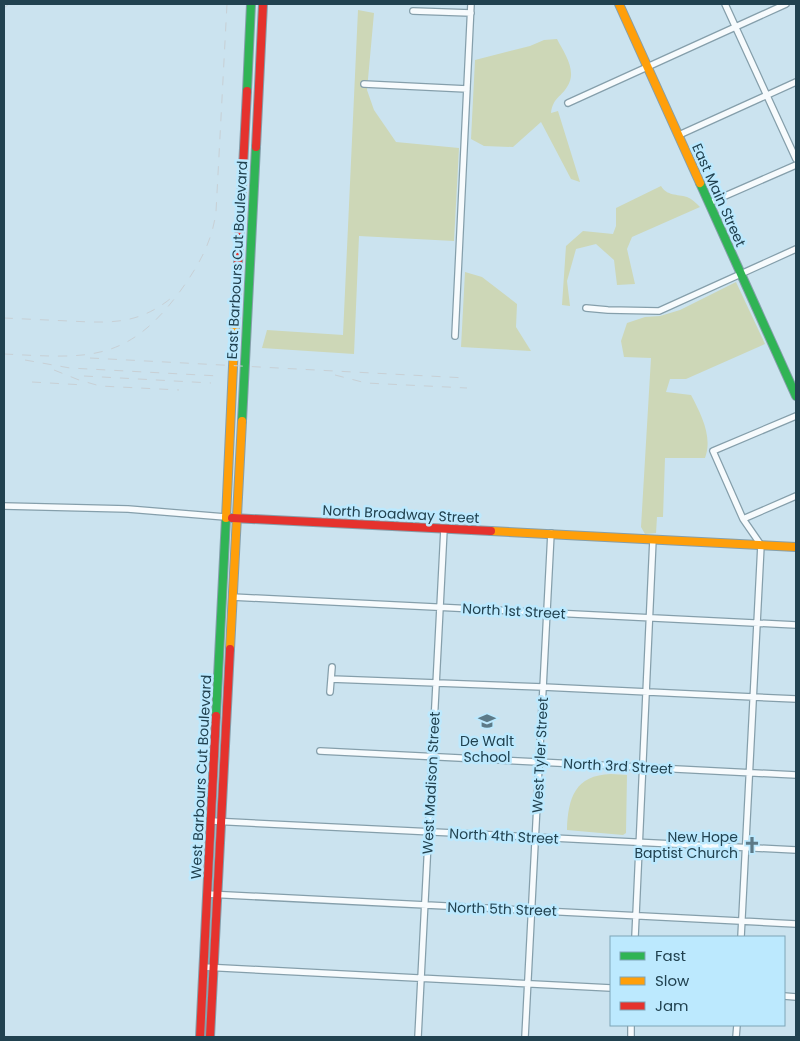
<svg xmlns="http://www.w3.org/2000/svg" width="800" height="1041" font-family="Poppins,sans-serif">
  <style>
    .green { fill: #cdd7b7 }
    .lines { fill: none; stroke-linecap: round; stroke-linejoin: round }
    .street-casing { stroke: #859fab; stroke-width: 8 }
    .fast-casing { stroke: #859fab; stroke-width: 10 }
    .slow-casing { stroke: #859fab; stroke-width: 10 }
    .jam-casing { stroke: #859fab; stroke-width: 10 }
    .street { stroke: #f7fbfd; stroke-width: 5.5 }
    .fast { stroke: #30b455; stroke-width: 8 }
    .slow { stroke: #ff9f0a; stroke-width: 8 }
    .jam { stroke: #e5322d; stroke-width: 8 }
    .rail { stroke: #c8d0d5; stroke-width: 1; stroke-dasharray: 9 9; stroke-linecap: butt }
    .labels { text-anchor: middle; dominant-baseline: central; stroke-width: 5; stroke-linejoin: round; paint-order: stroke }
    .street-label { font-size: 14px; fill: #214250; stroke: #bce9fe }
    .poi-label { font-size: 14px; fill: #214250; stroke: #bce9fe }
  </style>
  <rect width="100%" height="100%" fill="#cbe3ef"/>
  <path class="green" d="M358,10l16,3 -7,77 7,20 22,32 63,6 -5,93 -95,-5 -5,118 -92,-6 5,-18 76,5z
    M557,39c7,14 21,32 10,48 -7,11 -14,11 -16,26l7,-2 22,71 -9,-3 -30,-57 -28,25 -29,-1 -13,-7 4,-79 55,-14 14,-6z
    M661,186c6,10 16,8 26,11 5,2 9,6 13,10l-68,30 -5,12 8,35 -18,1 -3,-25 -18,-16 -20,5 -9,32 3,25 -8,-1 4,-59 17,-15 30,3 3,-8v-18z
    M465,272l17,5 35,27 -1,23 15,24 -70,-4z
    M736,282l29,62 -79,35h-16l-4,13 25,3c10,19 22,42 14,63h-40l-2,59h-6l-1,16 -11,1 -4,-7 10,-169 -27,-1 -3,-16 6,-18 18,-6 15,-1 20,-6z
    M611,774l16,1 -1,58 -3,2 -56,-5c1,-32 8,-55 44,-56z"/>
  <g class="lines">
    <g class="street-casing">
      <path id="street" d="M725,4l71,155
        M413,11l58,2
        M364,84l103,5
        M568,103l218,-99
        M679,135l117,-53
        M709,203l87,-38
        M586,308l22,2 51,1 137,-62
        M455,336l16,-332
        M4,506l124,3 97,8
        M743,519l53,-23
        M232,597l564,28
        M331,679l212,8 253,12
        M330,692l2,-25
        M320,751l476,24
        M211,821l585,29
        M207,894c197,11 393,19 589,30
        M635,937l18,-398
        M741,937l20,-392 -18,-26 -30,-68 83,-35
        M203,967l408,21
        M784,996l12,1
        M418,1037l26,-508
        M525,1037l26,-504
        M631,1037v-12
        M736,1037l1,-12"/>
    </g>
    <g class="fast-casing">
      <path id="fast" d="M247,91l4,-87
        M700,183l96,213
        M242,421l14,-274
        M216,716l10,-198"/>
    </g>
    <g class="slow-casing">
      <path id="slow" d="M619,4l81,179
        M226,518l10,-217
        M491,531l305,16
        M230,649l12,-228"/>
    </g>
    <g class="jam-casing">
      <path id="jam" d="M256,147l7,-143
        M236,301l11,-210
        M232,518l259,13
        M200,1037l16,-321
        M210,1037l20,-388"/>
    </g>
    <use href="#street" class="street"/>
    <use href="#fast" class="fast"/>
    <use href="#slow" class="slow"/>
    <use href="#jam" class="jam"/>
    <path class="rail" d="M4,8l5,-4
      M4,318c21,1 43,2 65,3 40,2 68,4 101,-22
      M4,354c83,4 123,10 177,-64 18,-25 31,-48 35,-78l11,-208
      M90,358l376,20
      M25,360l45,8 149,8
      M54,370l25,10 21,6 79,4
      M335,375l31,8 101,5
      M84,376l127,7
      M32,382l52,3"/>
  </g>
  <defs>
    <g id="school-bare" transform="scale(1.35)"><path d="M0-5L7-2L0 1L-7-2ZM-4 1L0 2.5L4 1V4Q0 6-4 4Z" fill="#5c7a88" stroke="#bce9fe" stroke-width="2.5" paint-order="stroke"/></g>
    <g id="church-bare" transform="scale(1.35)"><path d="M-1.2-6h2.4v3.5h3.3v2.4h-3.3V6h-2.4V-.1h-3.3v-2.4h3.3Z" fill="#5c7a88" stroke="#bce9fe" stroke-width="2.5" paint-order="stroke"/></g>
  </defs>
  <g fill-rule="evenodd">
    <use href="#school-bare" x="487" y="721"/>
    <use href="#church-bare" x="752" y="845"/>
  </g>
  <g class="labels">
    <g class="street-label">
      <text transform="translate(719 195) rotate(66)">East Main Street</text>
      <text transform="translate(237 260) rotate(-87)">East Barbours Cut Boulevard</text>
      <text transform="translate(401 514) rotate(3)">North Broadway Street</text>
      <text transform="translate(514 611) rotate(3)">North 1st Street</text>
      <text transform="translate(540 755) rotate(-87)">West Tyler Street</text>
      <text transform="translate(618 766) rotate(3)">North 3rd Street</text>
      <text transform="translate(201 777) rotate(-87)">West Barbours Cut Boulevard</text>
      <text transform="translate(431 783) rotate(-87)">West Madison Street</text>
      <text transform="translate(504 836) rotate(3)">North 4th Street</text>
      <text transform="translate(502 909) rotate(2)">North 5th Street</text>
    </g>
    <g class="poi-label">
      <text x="487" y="741">De Walt<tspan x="487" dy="16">School</tspan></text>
      <text x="738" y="837" text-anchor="end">New Hope<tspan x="738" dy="16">Baptist Church</tspan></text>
    </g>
  </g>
  <rect width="800" height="1041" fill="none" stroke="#214250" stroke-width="10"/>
  <rect x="610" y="936" width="175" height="90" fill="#bce9fe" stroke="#7ea6b8"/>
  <rect x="620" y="952" width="25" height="8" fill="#30b455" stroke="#7ea6b8"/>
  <text x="655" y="961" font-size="15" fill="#214250">Fast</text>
  <rect x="620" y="977" width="25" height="8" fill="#ff9f0a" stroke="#7ea6b8"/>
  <text x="655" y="986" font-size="15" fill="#214250">Slow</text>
  <rect x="620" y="1002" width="25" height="8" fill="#e5322d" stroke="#7ea6b8"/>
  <text x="655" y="1011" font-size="15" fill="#214250">Jam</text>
</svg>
